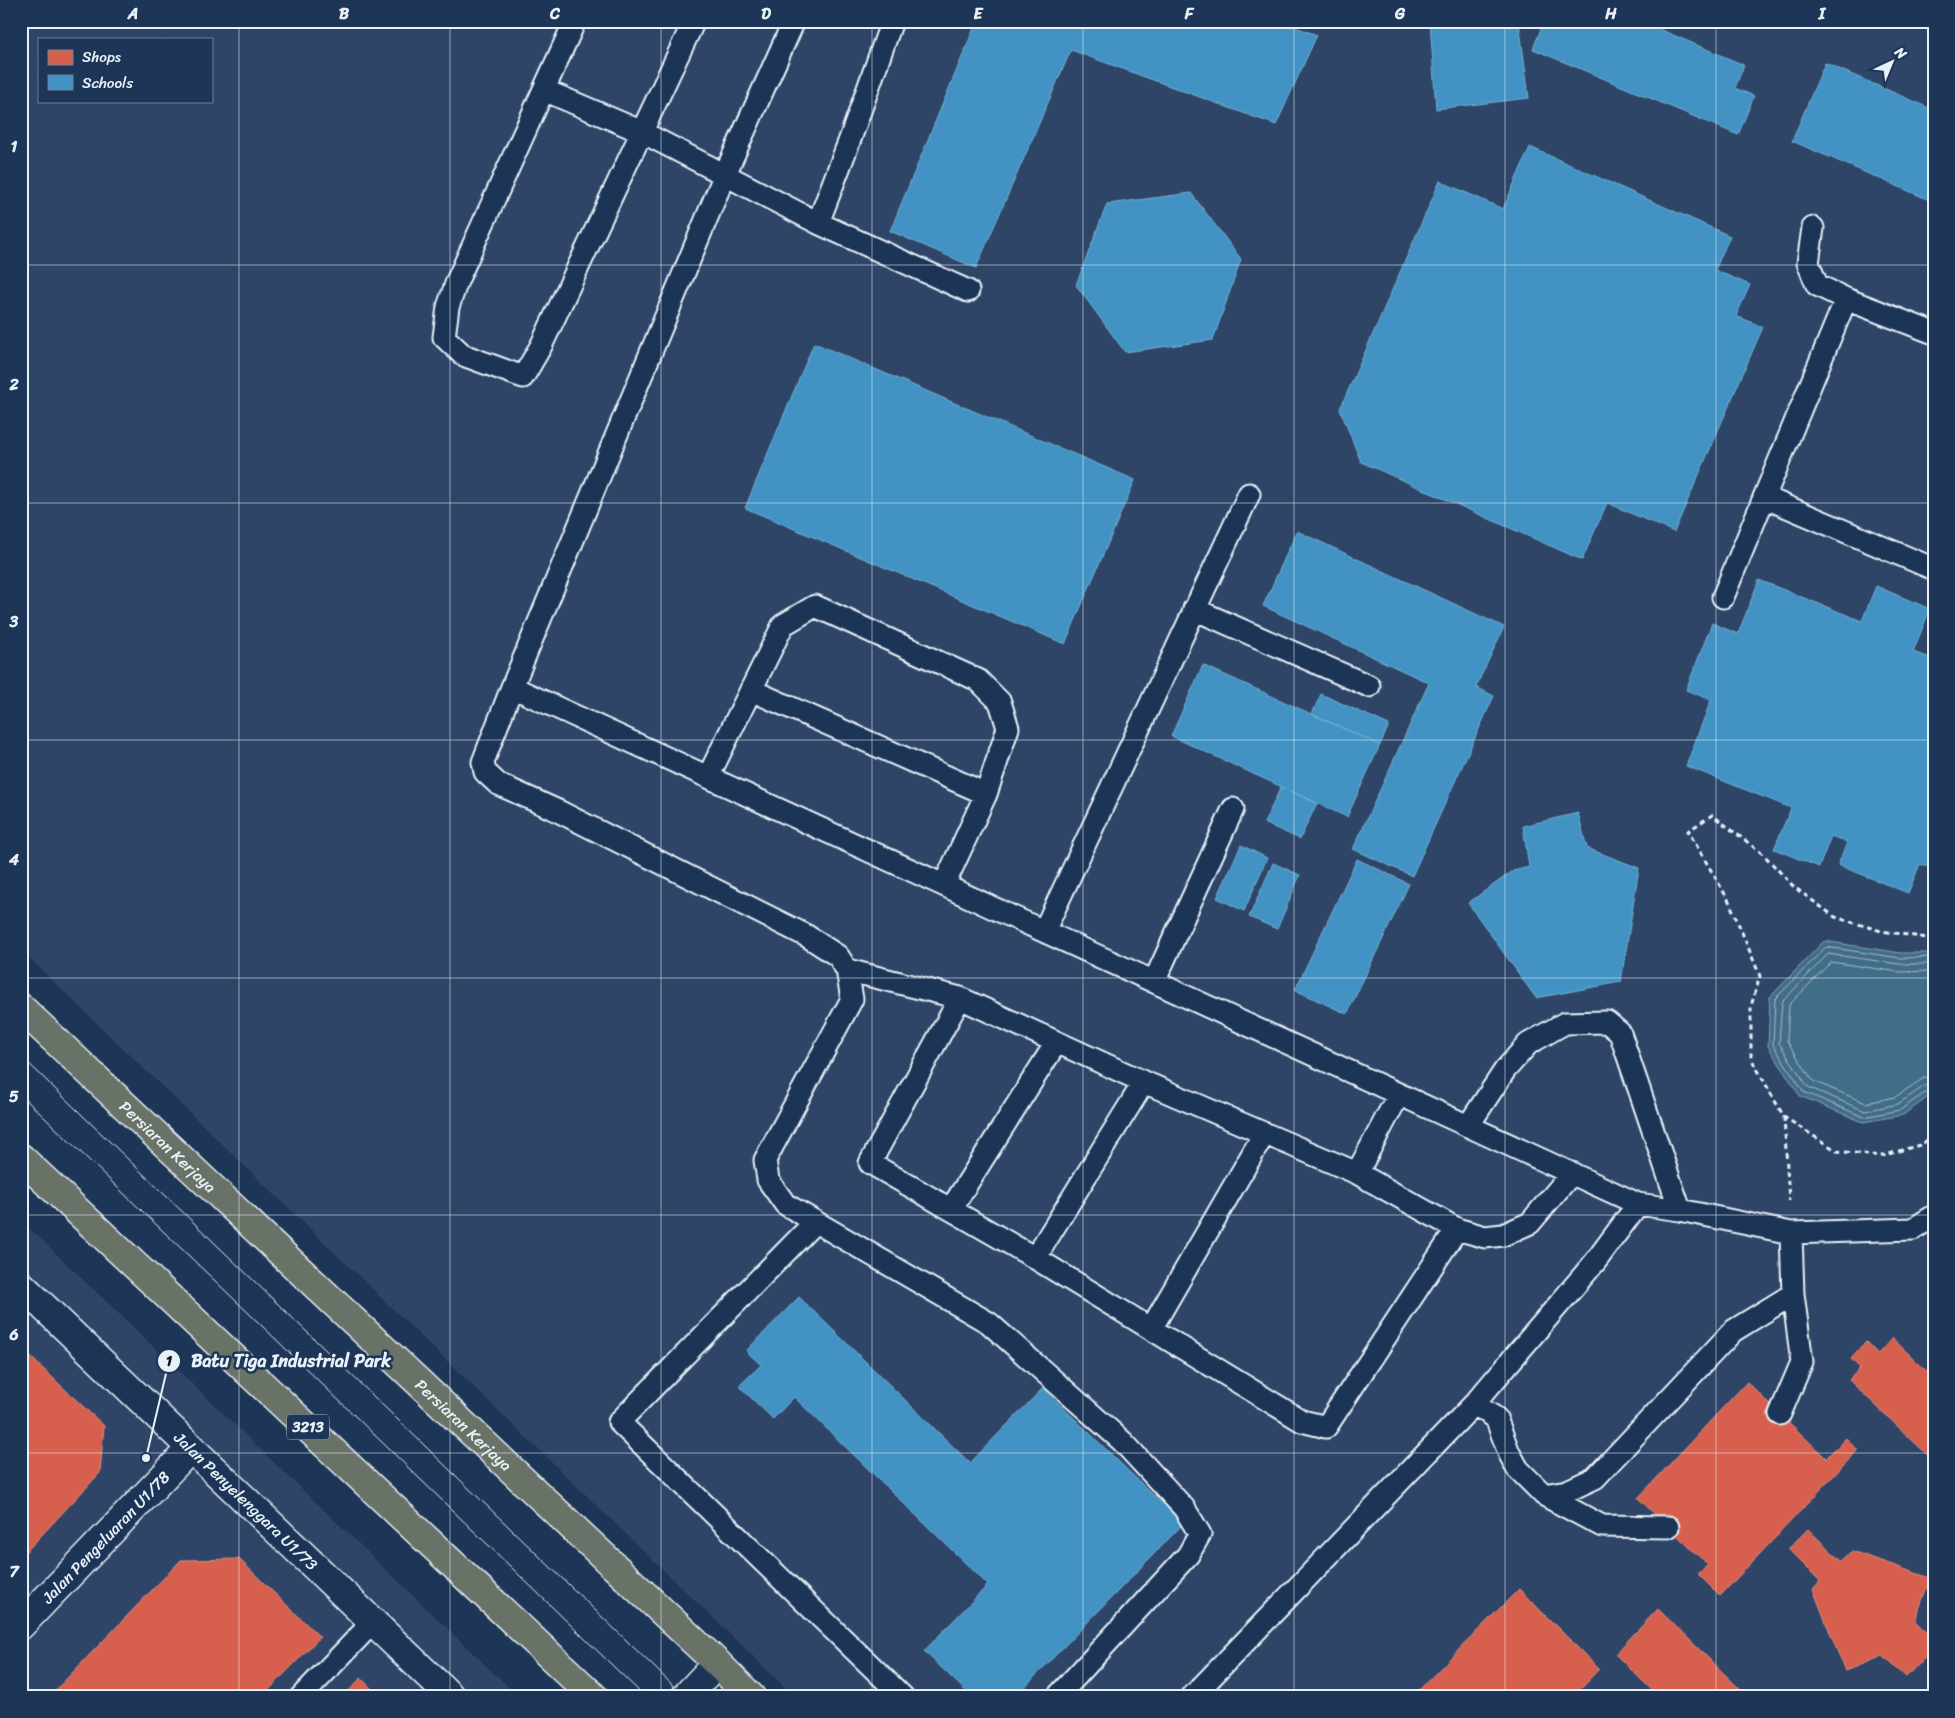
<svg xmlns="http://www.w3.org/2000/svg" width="1955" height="1718" font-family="Sriracha,sans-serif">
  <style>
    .built { fill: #2e4568; fill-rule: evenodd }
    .water { fill: #426d88; stroke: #84a2b5 }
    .shops { fill: #d6604d; stroke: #db8c80 }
    .schools { fill: #4393c3; stroke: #74afd3 }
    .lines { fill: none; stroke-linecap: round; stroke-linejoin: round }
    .shore { stroke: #a6bccb; stroke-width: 1 }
    .lane-casing { stroke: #e8f1f8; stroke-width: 25 }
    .street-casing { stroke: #e8f1f8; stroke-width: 31 }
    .primary-casing { stroke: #e8f1f8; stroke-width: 31 }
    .path { stroke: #e8f1f8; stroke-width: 3; stroke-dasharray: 5 4; stroke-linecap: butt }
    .lane { stroke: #1d3557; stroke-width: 21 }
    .street { stroke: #1d3557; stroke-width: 28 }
    .primary { stroke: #697266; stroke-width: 28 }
    .tram { stroke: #e8f1f8; stroke-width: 1 }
    .grid { fill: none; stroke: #e8f1f8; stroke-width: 1; stroke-opacity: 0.55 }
    .labels { text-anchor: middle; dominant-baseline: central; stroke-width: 5; stroke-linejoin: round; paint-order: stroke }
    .shield { fill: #1d3557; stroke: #abb9c8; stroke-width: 1 }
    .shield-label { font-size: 15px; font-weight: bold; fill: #e8f1f8 }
    .street-label { font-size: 16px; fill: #e8f1f8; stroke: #1d3557 }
    .leader { fill: none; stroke: #e8f1f8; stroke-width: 2 }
    .callout-dot { fill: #e8f1f8; stroke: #1d3557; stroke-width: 2 }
    .mark-label { font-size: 15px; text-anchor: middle; font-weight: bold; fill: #111 }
    .callout-label { font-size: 18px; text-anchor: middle; font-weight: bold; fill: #e8f1f8; stroke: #1d3557; stroke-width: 5; stroke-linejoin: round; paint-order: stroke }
    .neatline { fill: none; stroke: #e8f1f8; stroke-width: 2 }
    .grid-label { font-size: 16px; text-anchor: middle; font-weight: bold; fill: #e8f1f8 }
  </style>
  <rect width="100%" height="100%" fill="#1d3557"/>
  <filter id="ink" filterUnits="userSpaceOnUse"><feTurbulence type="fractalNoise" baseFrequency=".02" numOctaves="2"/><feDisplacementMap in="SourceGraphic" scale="10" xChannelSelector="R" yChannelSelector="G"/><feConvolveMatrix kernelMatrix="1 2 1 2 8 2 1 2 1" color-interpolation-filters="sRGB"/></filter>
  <g filter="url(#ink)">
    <path class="built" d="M21,21h1913v1676h-1139l-774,-747zM39,39h172v62h-172z
      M21,1220l498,477h-498z"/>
    <path class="water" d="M1824,941l77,12h33v140l-31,22 -40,7 -63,-26 -32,-50 2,-49z"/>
    <path class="shops" d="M1892,1338l42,40v83l-85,-81 11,-12 -9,-9 15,-17 12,12z
      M21,1348l83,78 -4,47 -79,84z
      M1747,1382l79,76 20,-20 12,12 -138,146 -22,-22 10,-9 -70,-67z
      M1808,1529l33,32 11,-10 78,27 -15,43 19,18v8l-28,30 -23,-21 -38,15 -32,-82 7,-8 -32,-32z
      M239,1559l81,78 -58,60h-213l132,-137z
      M1519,1589l80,80 -27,28h-160z
      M1658,1609l90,88h-89l-44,-43z
      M361,1678l19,19h-37z"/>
    <path class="schools" d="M977,21h302l38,14 -41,90 -205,-75 -95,218 -86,-37z
      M1430,21h89l10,77 -93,11z
      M1544,21h96l104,44 -9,23 19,8 -16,39 -205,-86z
      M1825,63l109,47v92l-142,-61z
      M1530,147l200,89 -15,34 35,15 -14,31 27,11 -89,205 -67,-29 -25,57 -221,-98 -21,-53 100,-228 63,28z
      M1191,193l50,66 -28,81 -88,12 -49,-67 31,-81z
      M814,343l321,137 -70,164 -320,-136z
      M1297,531l207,96 -28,60 18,9 -82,180 -59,-27 76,-166 -166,-77z
      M1759,580l103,41 14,-35 54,23 -17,43 21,7v210l-14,-5 -12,29 -70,-28 9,-23 -16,-6 -12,31 -45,-18 17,-41 -105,-42 25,-66 -25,-10 26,-67 26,11z
      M1203,665l177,80 -33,72 -176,-81z
      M1321,694l68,31 -9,20 -68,-31z
      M1281,787l36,16 -17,36 -36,-16z
      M1578,813l9,35 52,20 -18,114 -85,16 -68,-95 45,-32 16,-4 -6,-41z
      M1241,845l26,13 -23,53 -27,-13z
      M1357,859l52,25 -62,130 -52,-24z
      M1273,863l27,12 -23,54 -28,-12z
      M799,1297l171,166 73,-75 140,136 -168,173h-43l-48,-46 64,-66 -194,-188 -21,22 -34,-33 22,-21 -15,-14z"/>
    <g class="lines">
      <path class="shore" d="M1934,957l-34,1 -74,-11 -51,52 -2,46 31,47 60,25 36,-7 29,-20h5
        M1934,964h-35l-71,-10 -46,48 -3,41 29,44 57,24 33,-7 28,-19 8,-2
        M1934,971l-35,1 -68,-10 -42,43 -2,36 26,40 53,22 29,-6 29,-19 10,-2"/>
      <g class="lane-casing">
        <path id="lane" d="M575,21l-118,260 -9,26 -4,30 19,18 60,22 18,-31 153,-325
          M794,21l-69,153 -213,513 1126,517 42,6 111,23 122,-4 21,-13
          M544,90l98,42 176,91 150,68
          M818,223l31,-81 43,-121
          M1813,228l-5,35 9,22 29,14 88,34
          M1764,497l170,72
          M1723,597l123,-298
          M1194,609l175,77
          M512,687l-29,75 2,10 13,12 60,27 249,125 31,20 9,14 5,29 -87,161 3,20 17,24 204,119 134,119 61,66 16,26 -12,21 -131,142
          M751,690l235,104
          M708,777l75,-152 32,-19 163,74 22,22 8,26 -22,66 -42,91
          M1044,931l205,-437
          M847,970l113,28 184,84 213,91 100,56 28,8 18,-2 27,-12 42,-50
          M1154,982l79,-173
          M960,998l-90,165 165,95 109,-176
          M1468,1126l37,-56 23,-26 37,-21 42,-1 13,11 60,177
          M1357,1173l42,-79
          M951,1209l105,-166
          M815,1222l-196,200 284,275
          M1035,1258l267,163 24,6 131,-198
          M1151,1329l113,-195
          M1474,1404l22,14 13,35 9,16 26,26 23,-4 28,-13 138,-147 60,-37 -2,-61
          M1780,1414l22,-52 -9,-68
          M1544,1495l58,31 66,1
          M301,1697l72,-75
          M1192,1697l282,-293 121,-142 43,-58"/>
      </g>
      <g class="street-casing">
        <g id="street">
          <path id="s1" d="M21,1285l430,412"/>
          <path id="s2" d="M21,1625l170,-177"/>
          <path d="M685,1697l32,-34"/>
        </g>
      </g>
      <g class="primary-casing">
        <g id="primary">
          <path id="s3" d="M21,1008l696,655 34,34"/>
          <path d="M21,1158l573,539"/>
        </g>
      </g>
      <path class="path" d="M1934,939l-53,-8 -46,-14 -41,-30 -31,-33 -51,-39 -24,16 41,70 31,75 -9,30v52l33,59 53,34 45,5 41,-12 11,-11
        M1784,1117l5,84"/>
      <use href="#lane" class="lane"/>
      <use href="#street" class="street"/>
      <use href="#primary" class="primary"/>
      <path class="tram" d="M21,1056l664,641
        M21,1095l238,228 386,374"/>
    </g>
  </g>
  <path class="grid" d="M239,21v1676M450,21v1676M661,21v1676M872,21v1676M1083,21v1676M1294,21v1676M1505,21v1676M1716,21v1676M21,265h1913M21,503h1913M21,740h1913M21,978h1913M21,1215h1913M21,1453h1913"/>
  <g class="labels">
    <rect class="shield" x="287" y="1414.5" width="42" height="25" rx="4"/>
    <g class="shield-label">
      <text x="308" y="1427">3213</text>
    </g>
    <g class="street-label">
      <text stroke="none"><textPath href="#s3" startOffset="202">Persiaran Kerjaya</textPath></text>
      <text stroke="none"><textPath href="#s3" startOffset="608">Persiaran Kerjaya</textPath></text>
      <text stroke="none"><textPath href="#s1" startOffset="312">Jalan Penyelenggara U1/73</textPath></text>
      <text stroke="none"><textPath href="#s2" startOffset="122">Jalan Pengeluaran U1/78</textPath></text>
    </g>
  </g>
  <path class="leader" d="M146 1458L169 1361"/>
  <g class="callout-dot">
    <circle cx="146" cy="1458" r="5"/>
    <circle cx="169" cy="1361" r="12"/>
  </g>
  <g class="mark-label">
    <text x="169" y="1366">1</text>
  </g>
  <g class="callout-label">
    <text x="291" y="1367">Batu Tiga Industrial Park</text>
  </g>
  <rect width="1955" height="1718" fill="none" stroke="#1d3557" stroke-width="55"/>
  <rect x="38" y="38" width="175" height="65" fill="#1d3557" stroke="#6e8097"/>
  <rect x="48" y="50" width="25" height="15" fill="#d6604d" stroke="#6e8097"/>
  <text x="82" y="62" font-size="15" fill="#e8f1f8">Shops</text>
  <rect x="48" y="75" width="25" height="15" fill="#4393c3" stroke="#6e8097"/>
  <text x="82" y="88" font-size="15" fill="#e8f1f8">Schools</text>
  <g transform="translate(1892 62) rotate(44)" stroke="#1d3557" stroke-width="4" paint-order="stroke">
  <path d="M0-4L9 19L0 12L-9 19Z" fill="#e8f1f8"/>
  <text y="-8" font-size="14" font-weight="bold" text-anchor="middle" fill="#e8f1f8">N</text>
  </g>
  <rect x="28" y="28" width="1900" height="1662" class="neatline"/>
  <g class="grid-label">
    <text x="133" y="19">A</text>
    <text x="344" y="19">B</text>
    <text x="555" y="19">C</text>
    <text x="766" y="19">D</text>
    <text x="978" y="19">E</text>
    <text x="1189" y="19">F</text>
    <text x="1400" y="19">G</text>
    <text x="1611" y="19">H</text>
    <text x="1822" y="19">I</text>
    <text x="14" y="152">1</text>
    <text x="14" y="390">2</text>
    <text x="14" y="627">3</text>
    <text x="14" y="865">4</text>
    <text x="14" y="1102">5</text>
    <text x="14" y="1340">6</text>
    <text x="14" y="1577">7</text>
  </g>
</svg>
